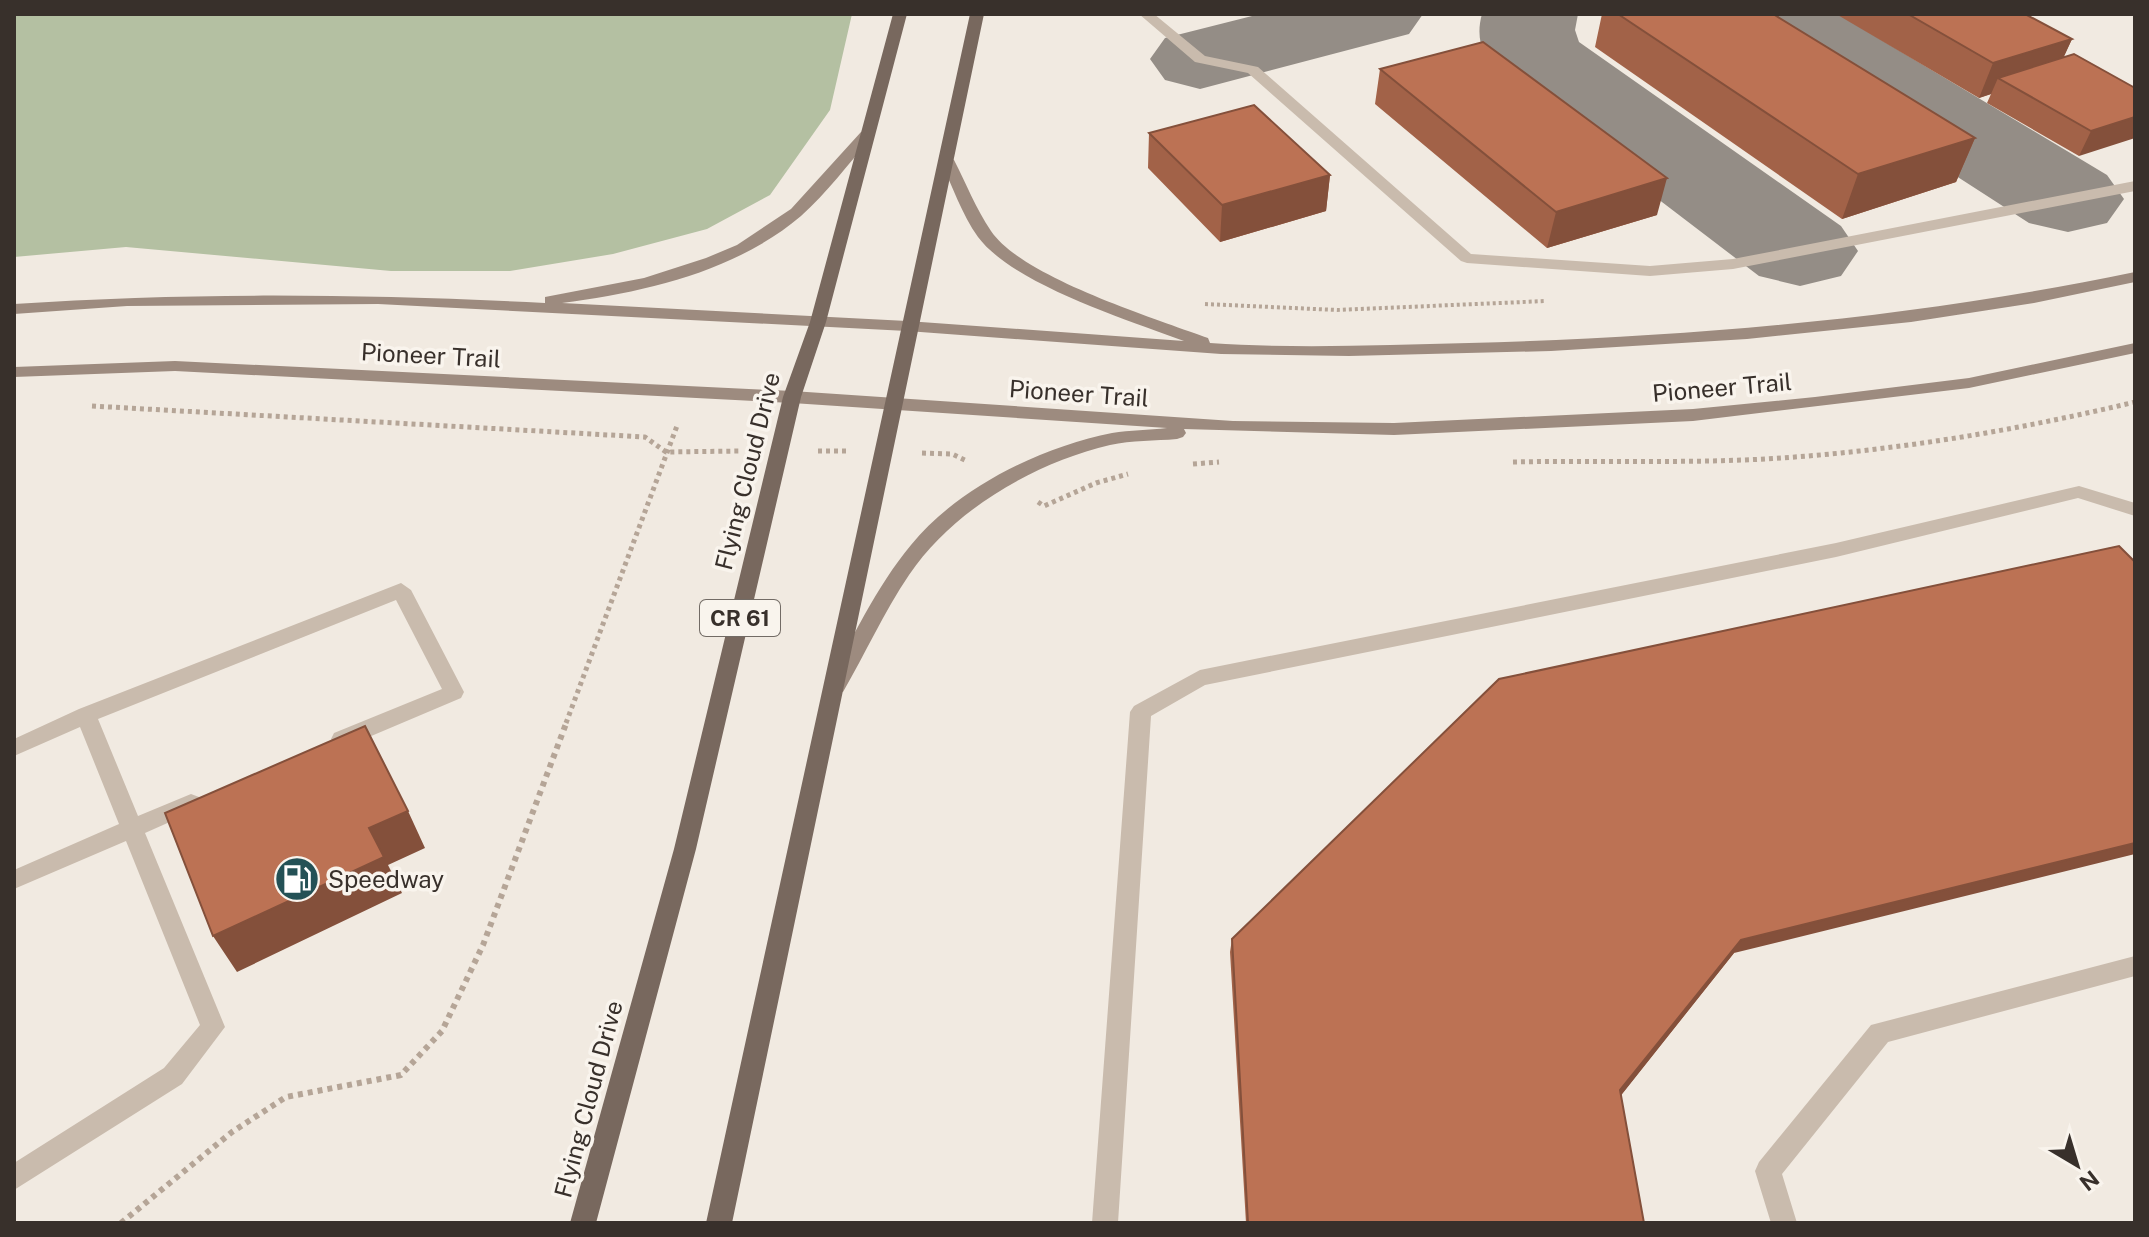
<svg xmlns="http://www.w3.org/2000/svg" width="2149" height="1237" font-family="'Public Sans',sans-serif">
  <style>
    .green { fill: #b4c0a2 }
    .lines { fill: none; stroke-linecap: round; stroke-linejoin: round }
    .taxiway { fill: #948d86; fill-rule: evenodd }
    .path-far2 { stroke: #b5a597; stroke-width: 4; stroke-dasharray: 3 3; stroke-linecap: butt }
    .path-far1 { stroke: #b5a597; stroke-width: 5; stroke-dasharray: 4 4; stroke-linecap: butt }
    .path { stroke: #b5a597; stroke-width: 6; stroke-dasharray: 5 5; stroke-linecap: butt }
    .lane { fill: #c9bbad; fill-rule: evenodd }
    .secondary { fill: #9d8b7f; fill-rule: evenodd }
    .primary { fill: #78685e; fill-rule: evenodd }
    .wall { fill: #a26248 }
    .shaded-wall { fill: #84503b }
    .building { fill: #bc7254; stroke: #84503b; stroke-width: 2 }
    .labels { text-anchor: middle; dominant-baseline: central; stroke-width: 7; stroke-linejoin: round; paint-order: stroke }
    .shield { fill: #f9f4ed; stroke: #726b65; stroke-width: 2 }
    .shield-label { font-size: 22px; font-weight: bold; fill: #38302b }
    .street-label { font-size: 24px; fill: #38302b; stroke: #f9f4ed }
    .poi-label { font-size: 24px; fill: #38302b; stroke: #f9f4ed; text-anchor: start }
  </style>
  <rect width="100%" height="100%" fill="#f1eae1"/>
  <path class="green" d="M14,14h838l-22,96 -60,85 -63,34 -94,25 -103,17h-119l-265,-24 -112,10z"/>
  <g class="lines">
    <path class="taxiway" d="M1260,14h163l-14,20 -209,55 -35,-9 -15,-21 15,-21z
      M1482,14h96l-3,16 4,12 262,184 17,25 -17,25 -41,10 -41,-10 -261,-199c-15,-21 -23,-38 -16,-63z
      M1722,14h116l269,161 17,24 -17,24 -39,9 -39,-9 -293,-189z"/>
    <path class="path-far2" d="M1205,304l132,6 209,-9"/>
    <path class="path-far1" d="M92,406l553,31 21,15 74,-1
      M818,451h30
      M922,453l30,1 15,7
      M1513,462c89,-2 179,2 268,-4 119,-8 237,-28 354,-56
      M1193,464l26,-2
      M1038,502l6,4 52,-23 32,-9
      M566,723l111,-297"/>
    <path class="path" d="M121,1223l111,-91 54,-35 115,-22 41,-44 41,-86 84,-224"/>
    <path class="lane" d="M1139,14h15l51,42 53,11 213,187 179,12 83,-7 402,-78v10l-402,78 -83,7 -183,-13 -6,-2 -213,-188 -53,-11z
      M2079,486l56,17v13l-57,-18 -242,59 -631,128 -54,31 -33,507h-26l38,-511 4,-6 66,-36 636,-127z
      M401,583l10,7 53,102 -3,6 -111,47 -8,2 -8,-2 -3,-6 3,-6 108,-44 -46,-89 -298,119 40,97 53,-22 8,3 3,6 -3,6 -54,24 80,194 -43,57 -168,106v-27l150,-95 36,-43 -74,-184 -112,48v-19l105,-46 -39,-97 -66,29v-17l65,-30z
      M2135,956v20l-247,66 -106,132 15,49h-26l-16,-52 4,-9 112,-137z"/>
    <path class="secondary" d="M866,131l7,4 -2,3c-23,26 -44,55 -70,78 -66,56 -156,76 -239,87l345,18 277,20c-56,-21 -171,-57 -206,-104 -16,-22 -26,-52 -38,-77l7,-4 7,4c12,23 22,49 37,71 31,46 163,87 217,107l2,5c86,6 173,2 259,0 224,-6 446,-25 666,-71v10l-101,21 -123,19 -164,17 -196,12 -202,5 -128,-2 -314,-23 -529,-27 -251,2 -113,8v-10c177,-12 353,-10 531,-1v-6l99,-19 62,-20 31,-13 54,-36 70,-77z
      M2135,343v10l-166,35 -276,33 -299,14 -210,-6 2,4 -3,4 -6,2c-22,2 -45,1 -67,6 -76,18 -157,65 -201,130 -25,37 -44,79 -66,117h-14l-3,-5c26,-48 50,-100 85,-142 46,-57 130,-98 201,-112 18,-3 37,-3 55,-5l-375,-25 -617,-32 -161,6v-10l161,-6 617,30 441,30 161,2 299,-14 122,-12 154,-19z"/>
    <path class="primary" d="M893,14h14l-81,308 -25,75 -105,452 -100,374h-26l104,-374 109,-452 27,-75z
      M970,14h14l-252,1209h-26z"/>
  </g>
  <path class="wall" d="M1602,14h171l202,124 -19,44 -114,37 -247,-172z
    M1836,14h189l47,25 -9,19 72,30 -56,68 -92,-53 4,-9 -12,4z
    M1380,69l277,146 -110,33 -172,-144z
    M1149,133l181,42 -4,36 -106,31 -72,-74z
    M1232,939l502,14 -113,142 23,128h-398l-16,-271z"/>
  <path class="shaded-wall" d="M2072,39l-16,35 -58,4 -7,16 -12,4 14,-35z
    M2135,117v21l-56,18 12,-25z
    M1975,138l-19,44 -114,37 16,-45z
    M1330,175l-4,36 -106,31 2,-37z
    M1667,178l-10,37 -110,33 9,-36z
    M408,811l17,37 -37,17 14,28 -165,79 -24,-36 156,-108z
    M2135,843v11l-401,99 -119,150 5,-13 121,-150z"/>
  <path class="building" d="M1618,14h155l202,124 -117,36z
    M1908,14h117l47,25 -79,24z
    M1483,42l184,136 -111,34 -176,-143z
    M2074,54l61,34v29l-44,14 -93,-53z
    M1254,105l76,70 -108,30 -73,-72z
    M2119,546l16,16v281l-394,97 -121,150 24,133h-396l-16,-284 267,-260z
    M365,726l43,85 -39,17 15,29 -171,79 -48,-123z"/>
  <defs>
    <g id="fuel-disc" transform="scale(2.3)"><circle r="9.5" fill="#245156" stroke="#f9f4ed"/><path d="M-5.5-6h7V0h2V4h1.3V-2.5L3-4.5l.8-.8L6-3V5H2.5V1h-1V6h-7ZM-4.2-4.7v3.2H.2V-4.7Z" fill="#fff"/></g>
  </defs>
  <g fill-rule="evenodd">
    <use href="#fuel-disc" x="297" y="879"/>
  </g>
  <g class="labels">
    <rect class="shield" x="700" y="600" width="80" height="36" rx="6"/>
    <g class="shield-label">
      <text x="740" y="618">CR 61</text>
    </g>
    <g class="street-label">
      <text transform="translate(431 355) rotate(3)">Pioneer Trail</text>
      <text transform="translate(1722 387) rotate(-5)">Pioneer Trail</text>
      <text transform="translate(1079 393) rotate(4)">Pioneer Trail</text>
      <text transform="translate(747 471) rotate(-76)">Flying Cloud Drive</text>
      <text transform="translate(588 1099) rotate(-75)">Flying Cloud Drive</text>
    </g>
    <g class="poi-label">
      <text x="328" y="879">Speedway</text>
    </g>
  </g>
  <rect width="2149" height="1237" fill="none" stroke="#38302b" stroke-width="32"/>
  <g transform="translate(2077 1165) rotate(142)" stroke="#f9f4ed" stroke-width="6" paint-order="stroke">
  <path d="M0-6L14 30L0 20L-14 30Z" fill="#38302b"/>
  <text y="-12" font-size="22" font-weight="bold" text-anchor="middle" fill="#38302b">N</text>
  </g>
</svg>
